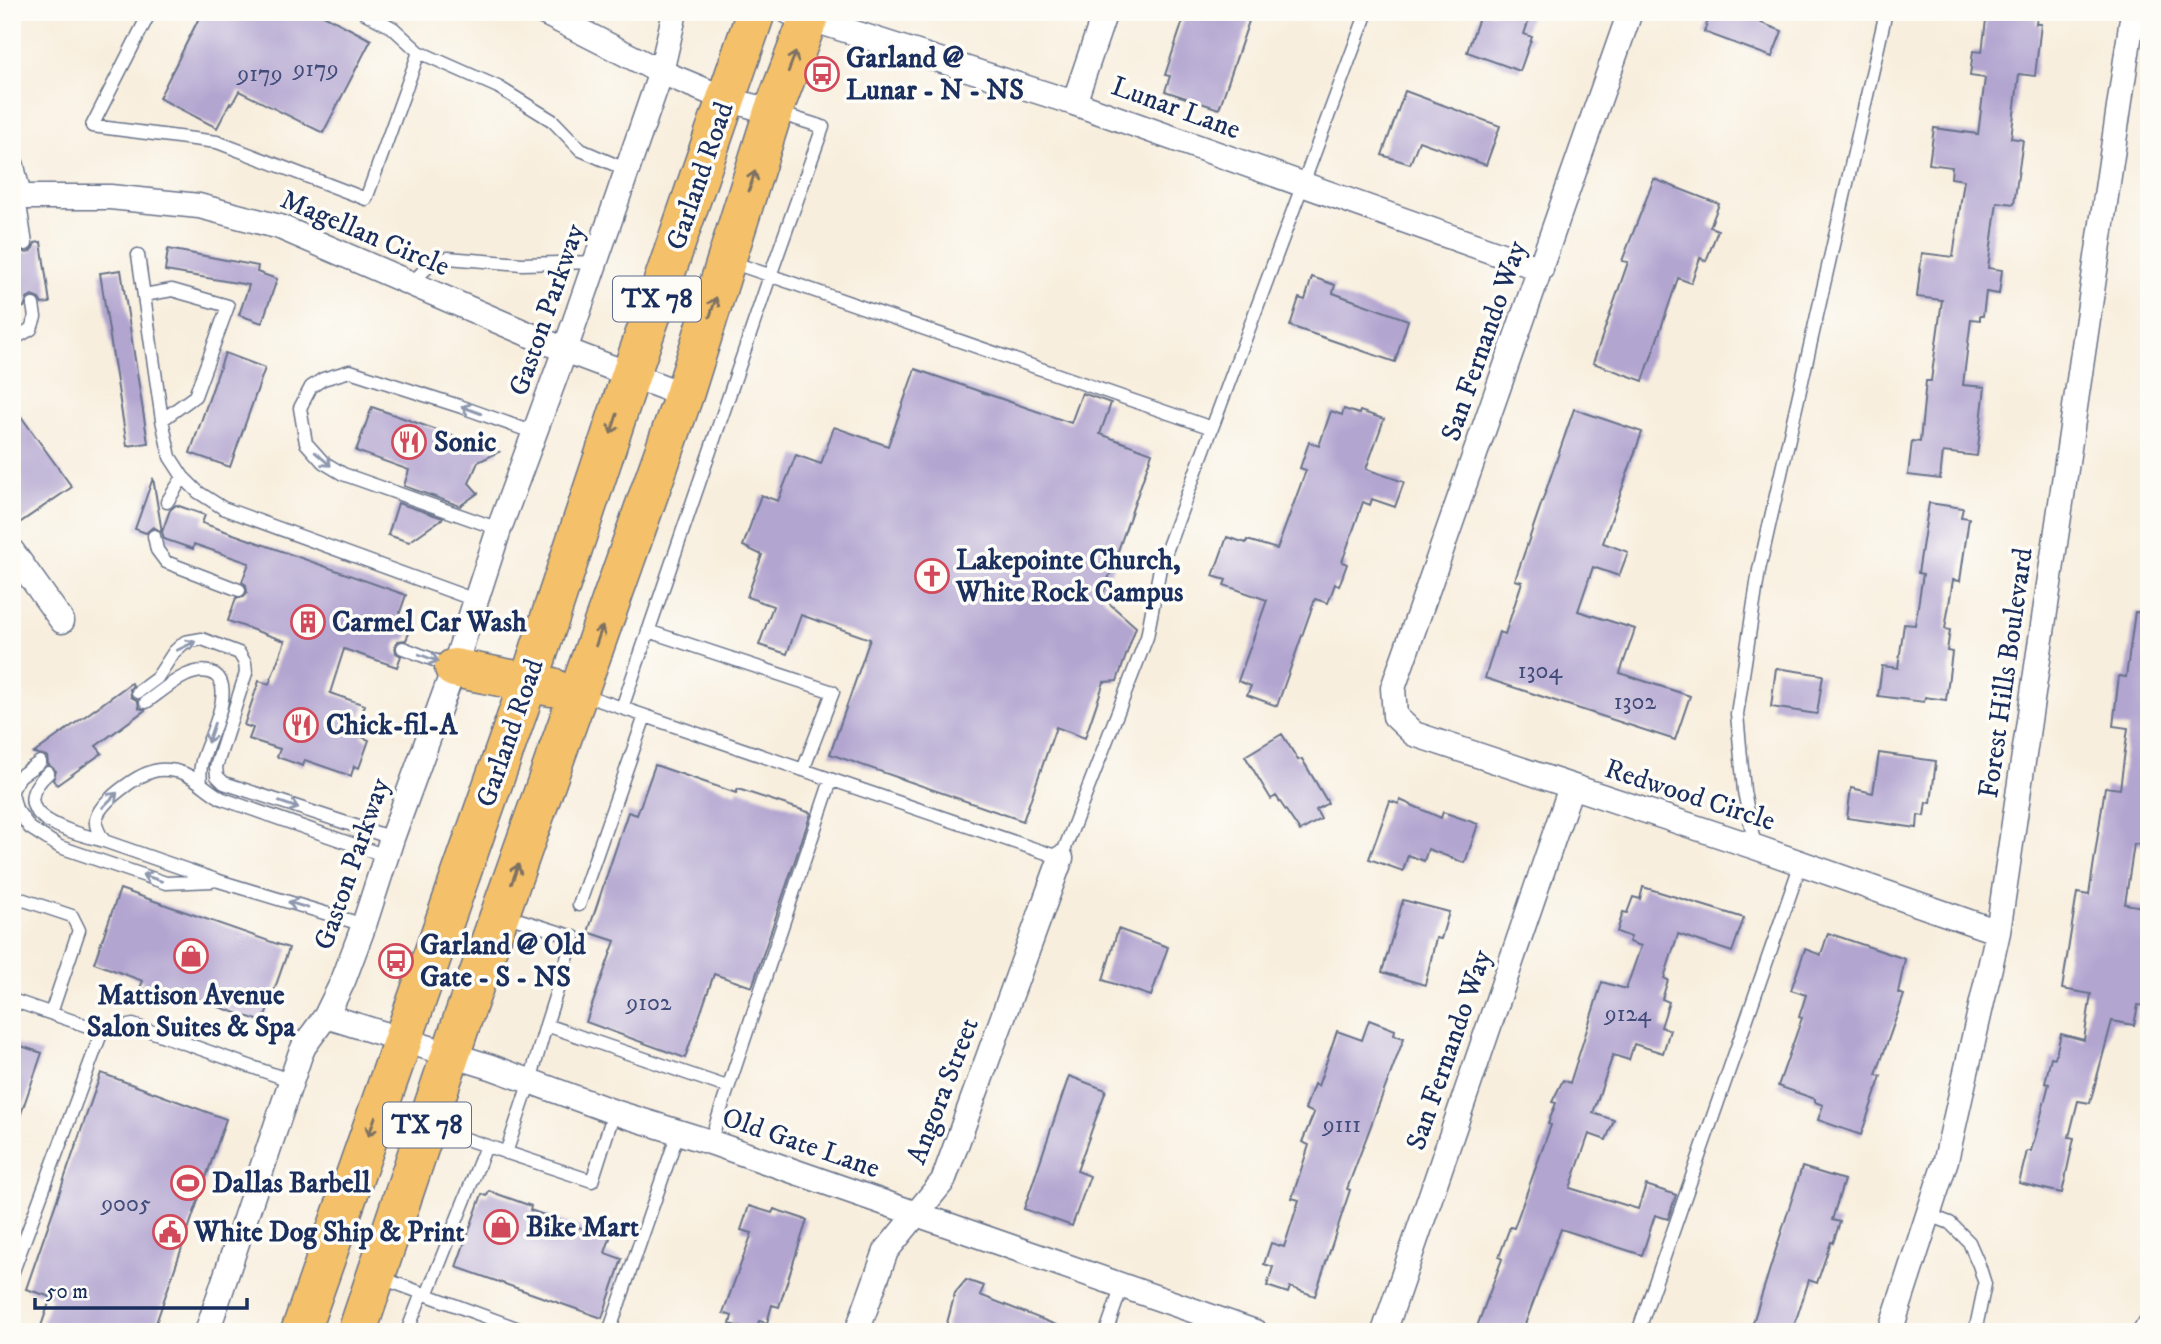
<svg xmlns="http://www.w3.org/2000/svg" width="2161" height="1344" font-family="'IM FELL DW Pica',serif">
  <style>
    .building { fill: #b2a5d0 }
    .lines { fill: none; stroke-linecap: round; stroke-linejoin: round }
    .lane-casing { stroke: #68728a; stroke-width: 15 }
    .street-casing { stroke: #68728a; stroke-width: 27 }
    .primary-casing { stroke: #68728a; stroke-width: 41 }
    .lane { stroke: #fff; stroke-width: 12 }
    .street { stroke: #fff; stroke-width: 24 }
    .primary { stroke: #f4c16a; stroke-width: 38 }
    .oneway { stroke: #7d7163 }
    .oneway2 { stroke: #8d97ae }
    .labels { text-anchor: middle; dominant-baseline: central; stroke-width: 7; stroke-linejoin: round; paint-order: stroke }
    .number-label { font-size: 24px; fill: #414c7a }
    .shield { fill: #fdfcf7; stroke: #5f6c8c; stroke-width: 2 }
    .shield-label { font-size: 26px; font-weight: bold; fill: #1b2f5e }
    .poi-label { font-size: 28px; font-weight: bold; fill: #1b2f5e; stroke: #fdfcf7; text-anchor: start }
    .street-label { font-size: 28px; fill: #1b2f5e; stroke: #fdfcf7 }
  </style>
  <rect width="100%" height="100%" fill="#fdfcf7"/>
  <filter id="ink" filterUnits="userSpaceOnUse"><feTurbulence type="fractalNoise" baseFrequency=".0143" numOctaves="2"/><feDisplacementMap in="SourceGraphic" scale="14" xChannelSelector="R" yChannelSelector="G"/><feConvolveMatrix kernelMatrix="1 2 1 2 8 2 1 2 1" color-interpolation-filters="sRGB"/></filter>
  <filter id="wash" filterUnits="userSpaceOnUse"><feTurbulence type="fractalNoise" baseFrequency=".00686" numOctaves="4" result="noise"/><feDisplacementMap in="SourceGraphic" scale="28" xChannelSelector="R" yChannelSelector="G"/><feGaussianBlur stdDeviation="1.57" result="paint"/><feColorMatrix in="noise" values="0 0 0 0 0 0 0 0 0 0 0 0 0 0 0 0 0 1.4 0 .05"/><feComposite in="paint" operator="in"/></filter>
  <g filter="url(#wash)">
    <rect width="100%" height="100%" fill="#f8eedd"/>
    <g id="blocks">
      <path class="building" d="M202,12h116l53,28 -48,93 -84,-42 -7,13 -2,-1 -13,25 -58,-30z
        M1186,12h48l16,6 -31,91 -54,-18 5,-15 -5,-1z
        M1481,12h51l-8,22 8,3 -12,34 -53,-19z
        M1711,12h54l-4,11 21,8 -10,26 -68,-25z
        M1987,12h51l-2,12h5l-6,52 -16,-2 -8,64 12,2 -9,64 -17,-2 -9,66 14,2 -3,24 -13,-2 -3,24h-3v4l-9,-1 -8,66 22,2 -8,69 -34,-4 -3,27 -32,-4 4,-34 8,1 6,-61h5l11,-81 -25,-3 5,-44 31,4 11,-77 -13,-2 1,-11 -23,-3 5,-36 44,6 7,-56 -15,-2 3,-25 9,1z
        M1405,91l95,35 -14,39 -67,-24 -9,23 -28,-9z
        M1654,179l65,25 -9,23 8,3 -12,31 -6,-3 -9,25 -13,-5 -35,103 -50,-18 35,-101 -6,-1z
        M41,242l9,61 -8,1 -3,-5 -7,-3 -5,3 -3,8 -12,2v-62l5,-1 3,4 7,3 5,-3 3,-7z
        M168,249l90,17 -1,6 20,7 -15,44 -23,-8 10,-30 -84,-14z
        M121,270l27,173 -21,3 -27,-173z
        M1312,277l23,8 -2,8 75,27 -13,42 -105,-36 9,-28 6,2z
        M225,353l40,15 -35,99 -40,-14z
        M915,369l156,54 11,-30 29,10 -11,31 52,19 -50,144 34,30 -19,54 -13,1 -19,56 -29,-11 -33,94 -193,-67 40,-115 -69,-24 -14,39 -28,-9 14,-39 -26,-9 15,-42 -19,-9 18,-51 17,6 18,-46 25,9 13,-37 54,19z
        M12,404l60,83 -60,41z
        M372,407l127,45 -21,10 -9,21 9,10 -18,13 -56,-20 5,-16 -53,-19z
        M1344,409l15,5 1,-3 24,8 -18,50 38,13 -9,25 -23,-8 -2,6 -7,-3 -21,60 5,2 -8,22 -4,-2 -7,19 -13,-4 -38,107 -30,-11 4,-9 -13,-5 29,-81 -43,-15 2,-5 -13,-4 14,-39 19,6 1,-3 30,9 29,-79 -6,-2 9,-26 10,4 12,-35 11,4z
        M1574,409l68,23 -39,111 25,9 -9,24 -26,-9 -15,44 57,18 -15,44 70,23 -15,44 -190,-62 14,-46 6,2 17,-52 -7,-2z
        M153,478l9,54 -9,-5 -7,6 -11,-4z
        M398,503l45,15 -34,24 -21,-7z
        M1929,503l34,5 -2,9 8,1 -9,63 -7,-1 -8,49 5,1 -3,21 5,1 -6,48 -21,-3 -1,5 -46,-6 4,-30 16,2 6,-44 11,1 8,-51 -5,-1z
        M176,505l29,10 -3,8 204,72 -11,31 15,5 -4,9 -8,1 -3,5 1,7 5,3 -4,11 -53,-18 -14,44 35,12 -8,21 8,3 -3,8 7,3 -10,28 -5,-2 -3,10 -46,-16 -2,6 -26,-9 3,-8 -31,-10 4,-11 -9,-3 15,-44 10,3 16,-43 -57,-20 8,-23 8,-1 3,-5 -1,-7 -4,-3 7,-19 -55,-19 -1,5 -29,-10 -2,-7 8,-22z
        M2135,612l14,1v185l-7,47 -8,-1 -9,60 24,4v98l-11,-1 -4,20 -22,-4 -22,82 -12,-2 -9,36 5,1 -12,55 -43,-10 8,-32h4l7,-24 11,-43 -4,-1 6,-26 4,1 6,-24 23,6 7,-46 -29,-5 15,-96 12,2 16,-108 15,2 8,-61 -15,-2 6,-50 7,1z
        M1776,668l47,7 -6,39 -46,-7z
        M131,683l2,2 -3,4 1,8 7,4 1,7 6,2 -49,36 6,7 -45,32 -4,-5 3,-9 -8,-7 -1,-8 -13,-3z
        M1282,734l16,26 4,-1 26,44 -12,7 5,9 -21,12 -24,-35 -5,3 -26,-43z
        M1879,753l57,8 -5,42 -5,-1 -2,14 -6,-1 -1,13 -70,-10 4,-30 22,5z
        M655,765l81,28 2,-4 73,24 -59,174 -38,-13 -29,84 -99,-36 29,-81 -27,-9 40,-120 9,3z
        M1400,800l41,18 2,-6 35,12 -13,39 -37,-14 -4,12 -16,-6 -5,16 -34,-12 21,-58 9,3z
        M1643,887l101,31 -12,34 -54,-18 -14,44 4,2 -6,19 7,3 -8,25 9,3 -7,23 -29,-9 -5,16 -16,-5 -20,58 21,7 -8,20 -17,-6 -19,54 68,21 8,-24 30,10 -8,24 -13,-4 -13,40 -81,-26 -39,103h-47l27,-73 -3,-2 11,-30 4,1 37,-103 -3,-1 8,-21 -4,-1 11,-22 7,3 32,-101 24,7 15,-43 -12,-4 2,-5 -14,-5 6,-20 4,1 6,-16 7,2z
        M120,889l169,59 -26,74 -76,-26 -2,7 -45,-15 3,-7 -49,-18z
        M1403,900l46,12 -8,27 -5,-1 -11,47 -43,-13z
        M1118,929l50,18 -17,49 -48,-16z
        M1828,933l77,26 -7,34 6,2 -28,80 5,1 -20,59 -43,-15 5,-15 -8,-3v-3l-37,-13 24,-68 -3,-1 7,-22 -15,-5 14,-41 16,6z
        M1369,1020l26,10 -1,5 10,3 -57,151 3,1 -35,106 -25,-9 -2,6 -21,-7 6,-19 -9,-3 7,-21 13,4 15,-47 -7,-2 17,-53 -7,-3 12,-29 -9,-4 9,-25 4,2 19,-55 25,9z
        M12,1043l30,10 -26,75 -4,-1z
        M101,1073l125,46 -73,213h-114l12,-35 -25,-8z
        M1069,1076l37,14 -29,81 13,5 -18,50 -48,-17z
        M1802,1167l42,13 -12,40 8,2 -7,21 -2,-1 -14,41 -8,-3 -17,52h-42z
        M489,1191l42,15 -1,4 80,28 -5,15 17,6 -20,59 -146,-51 26,-73 5,2z
        M749,1206l23,7 2,-4 33,11 -28,87 -7,-2 -5,18 -8,-2 -4,11 -25,-8 2,-8 -9,-3 29,-80 -11,-3z
        M966,1280l18,6 -4,9 89,35v2h-111l-12,-5 9,-34z"/>
    </g>
  </g>
  <g filter="url(#ink)">
    <use href="#blocks" fill-opacity="0" stroke="#68728a" stroke-width="2"/>
    <g class="lines">
      <g class="lane-casing">
        <path id="lane" d="M150,12l-58,114 125,16 149,57 53,-147
          M363,12l30,16 26,24 79,35 55,34 28,29 46,20
          M579,30l7,-18
          M19,198l7,46
          M138,255l24,165 8,37 13,20 15,15 25,16 252,92
          M410,284l22,-21 16,-5 74,6 74,-2
          M144,295l28,-5 56,16 -33,90 -33,24
          M12,337h5l14,-8 4,-12 -2,-12
          M1212,428l155,-416
          M167,502l16,-25
          M499,529l-156,-55 -20,-12 -17,-19 -6,-35 11,-21 12,-8 27,-8 112,36 73,26
          M154,536l3,14 9,12 73,28
          M648,631l185,61 -30,78
          M403,648l49,19
          M138,692l19,-14 17,-26 11,-10 17,-3 37,14 6,10 1,10 -30,94 1,9 7,7 168,55
          M581,694l480,164 86,-221 13,-69 52,-140 -481,-166
          M146,702c17,-11 46,-40 68,-28 23,14 -7,67 -12,87 -2,7 -2,14 -1,22
          M622,708l148,-432 53,-149 -45,-14
          M48,773c-47,43 24,59 56,68
          M12,790l8,-14 20,-14
          M12,794l4,15 14,19 30,19 106,36 46,-2
          M1755,847l-11,-56 -7,-77 22,-144 127,-558
          M12,896l60,20 7,14 -28,83
          M579,905l66,-189
          M504,915l70,22 -28,88 181,62
          M364,925l-145,-44 -115,-40c-4,-7 -9,-13 -8,-21 3,-18 41,-45 58,-49 5,-2 16,-1 22,0 19,4 31,20 47,28l163,57
          M12,1000l90,31
          M430,1127l162,54 22,-69
          M710,1142l121,-362
          M506,1153l24,-72 16,-56
          M1929,1215l21,8 19,19 10,23 6,19 -10,48
          M12,1274l90,-243 31,-6 159,56
          M379,1277l43,16
          M427,1295l59,-149
          M407,1332l15,-39 105,39
          M609,1332l69,-199
          M1106,1332l16,-46
          M1638,1332l163,-469
          M2138,1332l11,-17"/>
      </g>
      <g class="street-casing">
        <path id="street" d="M543,12l118,60 65,27 47,13
          M789,12l285,91 467,166
          M1630,12l-237,676 2,28 19,18 341,113 243,85
          M1074,103l31,-91
          M12,166l7,31
          M12,207l7,-10h91l89,9 81,21 285,123 119,45
          M12,551l50,70
          M326,1016l165,51 123,45 96,30 545,190
          M207,1332l93,-277 4,-9 22,-30 17,-35 21,-56 28,-87 62,-170 45,-139 66,-179 96,-278 14,-60
          M857,1332l29,-81 57,-70 118,-323
          M1384,1332l187,-545
          M1890,1332l56,-172 52,-228 135,-920"/>
      </g>
      <g class="primary-casing">
        <path id="primary" d="M454,668l98,19
          M300,1332l229,-651 102,-307 125,-362
          M357,1332l106,-314 221,-623 89,-283 38,-100"/>
      </g>
      <use href="#lane" class="lane"/>
      <use href="#street" class="street"/>
      <use href="#primary" class="primary"/>
    </g>
    <defs><path id="oneway-shaft" d="M-6 0H5M1.5-3L5.5 0L1.5 3" fill="none" stroke-width="1.6" stroke-linecap="round" stroke-linejoin="round" transform="scale(1.75)"/></defs>
    <g class="oneway">
      <use href="#oneway-shaft" transform="translate(792 62) rotate(-69)"/>
      <use href="#oneway-shaft" transform="translate(752 181) rotate(-73)"/>
      <use href="#oneway-shaft" transform="translate(713 307) rotate(-72)"/>
      <use href="#oneway-shaft" transform="translate(614 424) rotate(108)"/>
      <use href="#oneway-shaft" transform="translate(599 636) rotate(-71)"/>
      <use href="#oneway-shaft" transform="translate(515 874) rotate(-70)"/>
      <use href="#oneway-shaft" transform="translate(372 1126) rotate(109)"/>
    </g>
    <g class="oneway2">
      <use href="#oneway-shaft" transform="translate(471 410) rotate(-160)"/>
      <use href="#oneway-shaft" transform="translate(323 459) rotate(41)"/>
      <use href="#oneway-shaft" transform="translate(186 646) rotate(-26)"/>
      <use href="#oneway-shaft" transform="translate(429 658) rotate(21)"/>
      <use href="#oneway-shaft" transform="translate(211 733) rotate(109)"/>
      <use href="#oneway-shaft" transform="translate(110 800) rotate(-45)"/>
      <use href="#oneway-shaft" transform="translate(289 805) rotate(19)"/>
      <use href="#oneway-shaft" transform="translate(152 878) rotate(-161)"/>
      <use href="#oneway-shaft" transform="translate(298 905) rotate(-163)"/>
    </g>
  </g>
  <defs>
    <g id="bus-ring" transform="scale(1.75)"><circle r="9.5" fill="#fdfcf7" stroke="#d1495b" stroke-width="1.5"/><path d="M-5-6H5V4H4V6H2V4H-2V6H-4V4H-5ZM-3.5-4V0h7V-4ZM-3.5 1.2v1.5H-2V1.2ZM2 1.2v1.5H3.5V1.2Z" fill="#d1495b"/></g>
    <g id="restaurant-ring" transform="scale(1.75)"><circle r="9.5" fill="#fdfcf7" stroke="#d1495b" stroke-width="1.5"/><path d="M-5-6h1v4h1v-4h1v4h1v-4h1v5L-1.5 .5V6h-2V.5L-5-1ZM5-6V6H3V1.5H1.5Q1.5-4 5-6Z" fill="#d1495b"/></g>
    <g id="church-ring" transform="scale(1.75)"><circle r="9.5" fill="#fdfcf7" stroke="#d1495b" stroke-width="1.5"/><path d="M-1.2-6h2.4v3.5h3.3v2.4h-3.3V6h-2.4V-.1h-3.3v-2.4h3.3Z" fill="#d1495b"/></g>
    <g id="building-ring" transform="scale(1.75)"><circle r="9.5" fill="#fdfcf7" stroke="#d1495b" stroke-width="1.5"/><path d="M-4-6H4V6H1V3H-1V6H-4ZM-2.5-4.3h1.7v1.8h-1.7ZM.8-4.3h1.7v1.8H.8ZM-2.5-1h1.7V.8h-1.7ZM.8-1h1.7V.8H.8Z" fill="#d1495b"/></g>
    <g id="shop-ring" transform="scale(1.75)"><circle r="9.5" fill="#fdfcf7" stroke="#d1495b" stroke-width="1.5"/><path d="M-5-2.5h2.3a2.7 3.5 0 0 1 5.4 0H5L5.5 6h-11ZM-1.5-2.5h3a1.5 2.3 0 0 0-3 0Z" fill="#d1495b"/></g>
    <g id="stadium-ring" transform="scale(1.75)"><circle r="9.5" fill="#fdfcf7" stroke="#d1495b" stroke-width="1.5"/><path d="M0-5a6.5 5 0 1 0 0 10a6.5 5 0 1 0 0-10ZM-3.5-1.8h7v3.6h-7Z" fill="#d1495b"/></g>
    <g id="civic-ring" transform="scale(1.75)"><circle r="9.5" fill="#fdfcf7" stroke="#d1495b" stroke-width="1.5"/><path d="M-.6-6.5H3V-4.5H.6V-3L4-1V1h2V6H-6V1h2V-1L-.6-3ZM-1.2 2.5V6h2.4V2.5Z" fill="#d1495b"/></g>
  </defs>
  <g fill-rule="evenodd">
    <use href="#bus-ring" x="822" y="74"/>
    <use href="#restaurant-ring" x="409" y="442"/>
    <use href="#church-ring" x="932" y="576"/>
    <use href="#building-ring" x="308" y="622"/>
    <use href="#restaurant-ring" x="301" y="725"/>
    <use href="#shop-ring" x="191" y="956"/>
    <use href="#bus-ring" x="396" y="961"/>
    <use href="#stadium-ring" x="188" y="1183"/>
    <use href="#shop-ring" x="501" y="1227"/>
    <use href="#civic-ring" x="170" y="1232"/>
  </g>
  <g class="labels">
    <g class="number-label">
      <text x="316" y="69">9179</text>
      <text x="260" y="74">9179</text>
      <text x="1540" y="671">1304</text>
      <text x="1635" y="702">1302</text>
      <text x="649" y="1003">9102</text>
      <text x="1628" y="1014">9124</text>
      <text x="1342" y="1125">9111</text>
      <text x="126" y="1204">9005</text>
    </g>
    <g class="shield">
      <rect x="613" y="276.5" width="88" height="45" rx="5"/>
      <rect x="383" y="1102.5" width="88" height="45" rx="5"/>
    </g>
    <g class="shield-label">
      <text x="657" y="299">TX 78</text>
      <text x="427" y="1125">TX 78</text>
    </g>
    <g class="poi-label">
      <text x="846" y="58">Garland @<tspan x="846" dy="32">Lunar - N - NS</tspan></text>
      <text x="434" y="442">Sonic</text>
      <text x="956" y="560">Lakepointe Church,<tspan x="956" dy="32">White Rock Campus</tspan></text>
      <text x="332" y="622">Carmel Car Wash</text>
      <text x="326" y="725">Chick-fil-A</text>
      <text x="420" y="945">Garland @ Old<tspan x="420" dy="32">Gate - S - NS</tspan></text>
      <text x="191" y="995" text-anchor="middle">Mattison Avenue<tspan x="191" dy="32">Salon Suites &amp; Spa</tspan></text>
      <text x="212" y="1183">Dallas Barbell</text>
      <text x="526" y="1227">Bike Mart</text>
      <text x="194" y="1232">White Dog Ship &amp; Print</text>
    </g>
    <g class="street-label">
      <text transform="translate(1176 108) rotate(20)">Lunar Lane</text>
      <text transform="translate(700 176) rotate(-71)">Garland Road</text>
      <text transform="translate(365 233) rotate(23)">Magellan Circle</text>
      <text transform="translate(547 310) rotate(-71)">Gaston Parkway</text>
      <text transform="translate(1484 341) rotate(-71)">San Fernando Way</text>
      <text transform="translate(2006 673) rotate(-82)">Forest Hills Boulevard</text>
      <text transform="translate(510 733) rotate(-71)">Garland Road</text>
      <text transform="translate(1690 795) rotate(18)">Redwood Circle</text>
      <text transform="translate(352 864) rotate(-71)">Gaston Parkway</text>
      <text transform="translate(1449 1050) rotate(-71)">San Fernando Way</text>
      <text transform="translate(943 1091) rotate(-69)">Angora Street</text>
      <text transform="translate(801 1143) rotate(19)">Old Gate Lane</text>
    </g>
  </g>
  <rect width="2161" height="1344" fill="none" stroke="#fdfcf7" stroke-width="42"/>
  <path d="M35 1298v10h212v-10" fill="none" stroke="#1b2f5e" stroke-width="3.5"/>
  <text x="46" y="1298" font-size="21" fill="#1b2f5e" stroke="#fdfcf7" stroke-width="5" paint-order="stroke">50 m</text>
</svg>
